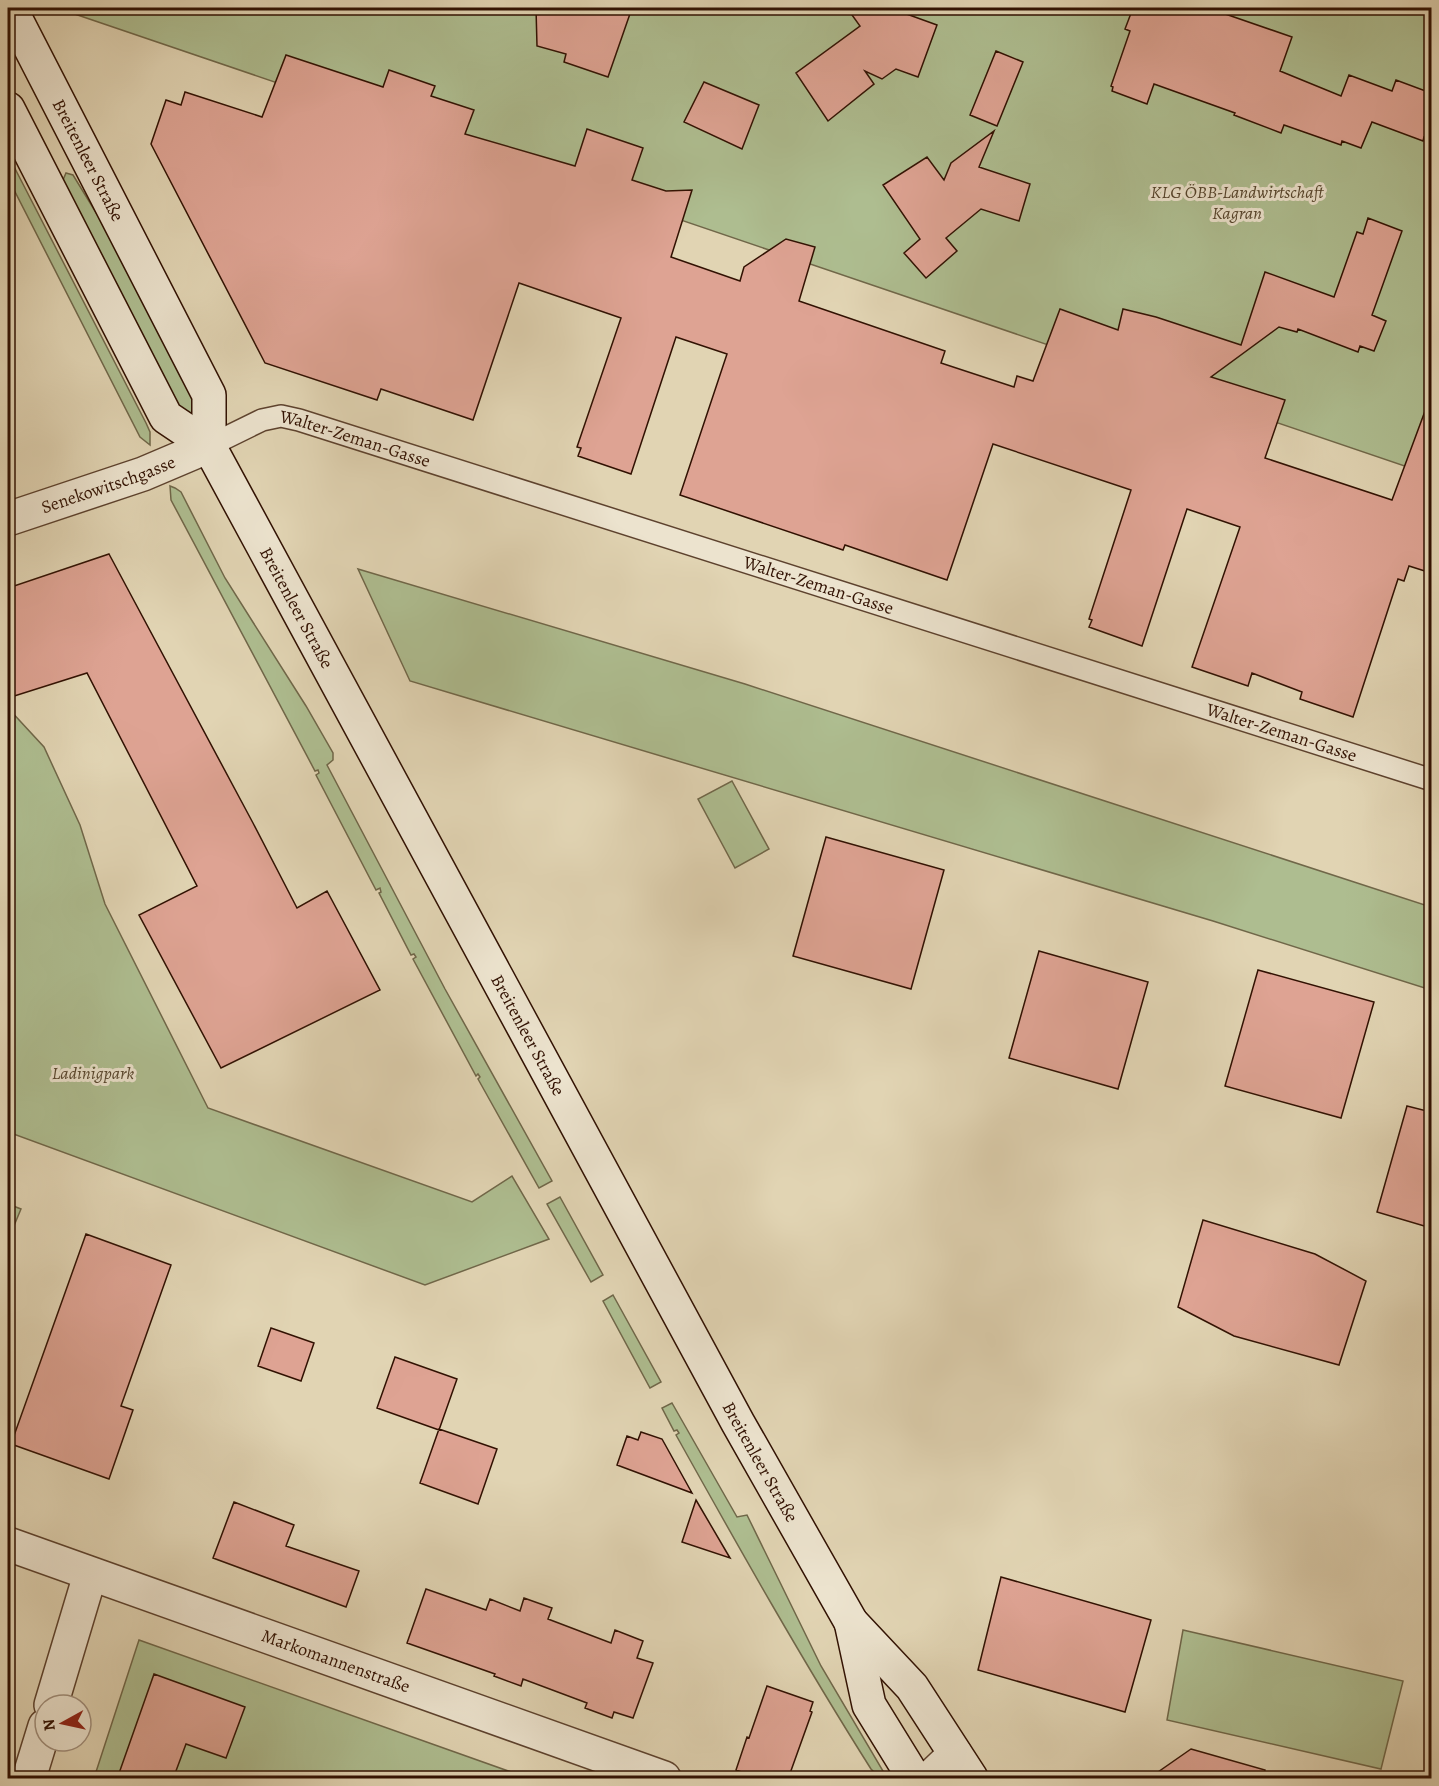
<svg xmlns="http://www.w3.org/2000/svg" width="1439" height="1786" font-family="Alegreya,serif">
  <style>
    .green { fill: #aebd90; stroke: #706749; stroke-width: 1.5 }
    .building { fill: #dea393; stroke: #311102; stroke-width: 1.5 }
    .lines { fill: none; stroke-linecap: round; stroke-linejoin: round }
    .lane-casing { stroke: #5d422e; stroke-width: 24 }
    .street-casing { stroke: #5d422e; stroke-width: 36 }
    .secondary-casing { stroke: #311102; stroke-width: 36 }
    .lane { stroke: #ece3ce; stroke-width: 21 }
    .street { stroke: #ece3ce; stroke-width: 33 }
    .secondary { stroke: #ece3ce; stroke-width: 33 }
    .labels { text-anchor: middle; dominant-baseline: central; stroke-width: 6; stroke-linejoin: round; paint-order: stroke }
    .street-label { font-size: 18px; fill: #311102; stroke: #ece3ce }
    .park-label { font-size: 18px; font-style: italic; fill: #56452d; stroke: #ece3ce }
  </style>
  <rect width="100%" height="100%" fill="#e1d4b3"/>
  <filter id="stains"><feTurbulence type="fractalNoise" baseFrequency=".00333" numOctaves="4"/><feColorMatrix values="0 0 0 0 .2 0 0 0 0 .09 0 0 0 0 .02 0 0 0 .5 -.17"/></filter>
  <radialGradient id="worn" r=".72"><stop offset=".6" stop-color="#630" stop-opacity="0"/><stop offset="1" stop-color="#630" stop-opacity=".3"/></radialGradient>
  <path class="green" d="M57,8h1374v467z
    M8,155l138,268 4,9v13l-10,-8 -132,-259z
    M66,173l7,2 30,49 98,191 -16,3 -122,-238z
    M170,486l5,2 6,4 44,86 81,128 27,47v7l-6,5 118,224 107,192 -13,7 -61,-109 2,-2 -2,-3 -2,2 -63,-117 3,-2 -2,-3 -3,1 -32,-62 2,-1 -1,-4 -4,2 -60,-115 3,-2 -1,-3 -3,1 -144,-271z
    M358,569l387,115 686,223v83l-218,-69 -803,-240z
    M8,708l36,39 36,78 25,79 103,204 264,94 40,-26 37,63 -124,46 -417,-153z
    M732,781l37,68 -34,19 -37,-69z
    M560,1197l43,78 -12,7 -44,-78z
    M8,1204l13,5 -13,31z
    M613,1295l48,87 -11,6 -47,-87z
    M672,1403l65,114 10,-2 74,151 62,105 2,7h-5l-9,-9c-69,-109 -132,-221 -195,-334l3,-2 -2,-3 -3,1 -12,-23z
    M1183,1630l220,51 -22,88 -214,-49z
    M139,1640l389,138h-434z"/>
  <path class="building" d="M536,8h96l-24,69 -44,-15 2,-8 -29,-8z
    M847,8h43l47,17 -19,52 -22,-8 -14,10 -17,-8 9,13 -46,37 -32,-48 64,-47z
    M1133,8h75l84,29 -12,34 61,25 8,-21 43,16 4,-11 35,13v47l-7,-3 -1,4 -51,-19 -11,26 -19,-7 -1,4 -57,-20 -3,8 -47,-18 1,-2 -81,-29 -7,20 -35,-13 1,-4 -2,-1 19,-55 -5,-2z
    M996,51l27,11 -26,64 -27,-11z
    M286,55l97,32 6,-17 46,16 -4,10 43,14 -9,24 110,32 12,-37 56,19 -11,32 34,11 26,-1 -21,67 69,24 4,-14 42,-28 29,8 -16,54 146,50 -4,12 73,24 3,-11 16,5 27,-72 58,21 5,-21 33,8 85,28 24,-73 69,25 23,-65 6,2 5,-16 34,13 -30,84 14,6 -12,30 -14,-5 -2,6 -60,-23 -1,3 -18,-5 -68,50 74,23 -20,58 127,42 36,-97h3v170l-22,-7 -5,15 -6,-2 -45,138 -53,-18 2,-7 -50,-19 -4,13 -56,-19 48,-140 -53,-18 -45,137 -53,-19 3,-7 -3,-1 42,-129 -138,-46 -46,136 -102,-35 -2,5 -163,-55 47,-141 -51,-17 -45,137 -53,-18 3,-8 -4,-1 44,-129 -102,-35 -46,137 -92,-31 -4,11 -112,-37 -114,-219 15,-44 15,5 4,-13 77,25z
    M704,82l55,23 -17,44 -58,-27z
    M994,131l-15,36 51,17 -11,37 -38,-12 -35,29 11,13 -31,27 -22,-25 16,-14 -37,-54 44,-28 17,23 7,-17z
    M109,554l144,269 44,85 30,-17 53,99 -159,78 -82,-153 58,-29 -110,-213 -79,25v-110z
    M826,837l118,33 -33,119 -118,-33z
    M1039,951l109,31 -30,107 -109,-31z
    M1258,970l116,32 -33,116 -116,-32z
    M1407,1106l24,6v116l-54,-16z
    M1203,1220l112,34 51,27 -27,84 -105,-29 -56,-29z
    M86,1234l85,31 -50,141 12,4 -24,69 -98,-35z
    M271,1328l43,15 -13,38 -43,-15z
    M395,1357l62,22 -18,51 -62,-22z
    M439,1429l58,20 -19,55 -58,-21z
    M641,1432l21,7 30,54 -75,-28 10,-29 11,4z
    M696,1500l34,58 -48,-16z
    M234,1502l60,23 -8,21 73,25 -13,36 -133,-49z
    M1001,1577l150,43 -26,92 -147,-42z
    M426,1589l60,21 4,-11 30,12 4,-13 28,10 -4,11 63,24 4,-13 28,11 -6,17 16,5 -20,55 -19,-6 -2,6 -27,-10 2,-5 -64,-24 -2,7 -27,-10 1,-2 -88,-31z
    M154,1674l91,33 -19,51 -40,-14 -13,35h-56z
    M767,1686l46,16 -3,9 2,1 -24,67h-27l-25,-9 11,-33 2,1z
    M1191,1749l74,21 -2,9h-115z"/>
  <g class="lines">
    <g class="lane-casing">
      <g id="lane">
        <path id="s1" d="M209,446l53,-26 19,-4 18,4 1133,360"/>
      </g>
    </g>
    <g class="street-casing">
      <g id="street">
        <path id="s2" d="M8,519l135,-45 66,-28"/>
        <path id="s3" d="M8,1544l656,234"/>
        <path d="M51,1705l39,-130"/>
        <path d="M29,1778l16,-52"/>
        <path d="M930,1778l25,-24"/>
      </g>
    </g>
    <g class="secondary-casing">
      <g id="secondary">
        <path id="s4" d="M10,8l199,387v51l529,977 113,199 61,65 59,91"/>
        <path d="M8,109l158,308 43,29"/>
        <path d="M851,1622l18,83 45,73"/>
      </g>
    </g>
    <use href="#lane" class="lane"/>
    <use href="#street" class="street"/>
    <use href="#secondary" class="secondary"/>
  </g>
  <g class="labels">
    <g class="street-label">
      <text stroke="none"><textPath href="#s4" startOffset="171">Breitenleer Straße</textPath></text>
      <text stroke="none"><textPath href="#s1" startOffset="156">Walter-Zeman-Gasse</textPath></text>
      <text stroke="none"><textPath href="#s2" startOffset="106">Senekowitschgasse</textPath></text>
      <text stroke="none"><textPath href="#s1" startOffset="642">Walter-Zeman-Gasse</textPath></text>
      <text stroke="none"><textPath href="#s4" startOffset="670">Breitenleer Straße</textPath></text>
      <text stroke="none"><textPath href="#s1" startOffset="1128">Walter-Zeman-Gasse</textPath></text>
      <text stroke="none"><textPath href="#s4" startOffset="1156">Breitenleer Straße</textPath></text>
      <text stroke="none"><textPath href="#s4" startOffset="1642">Breitenleer Straße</textPath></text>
      <text stroke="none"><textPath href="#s3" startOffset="348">Markomannenstraße</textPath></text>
    </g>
    <g class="park-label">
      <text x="1237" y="192">KLG ÖBB-Landwirtschaft<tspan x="1237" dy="21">Kagran</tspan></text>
      <text x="93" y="1073">Ladinigpark</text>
    </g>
  </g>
  <rect width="1439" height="1786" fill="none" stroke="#e1d4b3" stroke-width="30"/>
  <rect x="9" y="9" width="1421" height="1768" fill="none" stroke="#311102" stroke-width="3"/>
  <rect x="15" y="15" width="1409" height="1756" fill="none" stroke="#311102" stroke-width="1.5"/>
  <g transform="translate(63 1723) rotate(262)"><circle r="28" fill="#ece3ce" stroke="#a18f7c" stroke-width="1.5"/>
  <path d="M0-4.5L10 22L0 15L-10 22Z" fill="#8f2418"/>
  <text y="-9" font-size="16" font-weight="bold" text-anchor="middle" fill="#311102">N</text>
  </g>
  <rect width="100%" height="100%" filter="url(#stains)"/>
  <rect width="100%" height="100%" fill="url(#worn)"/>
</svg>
